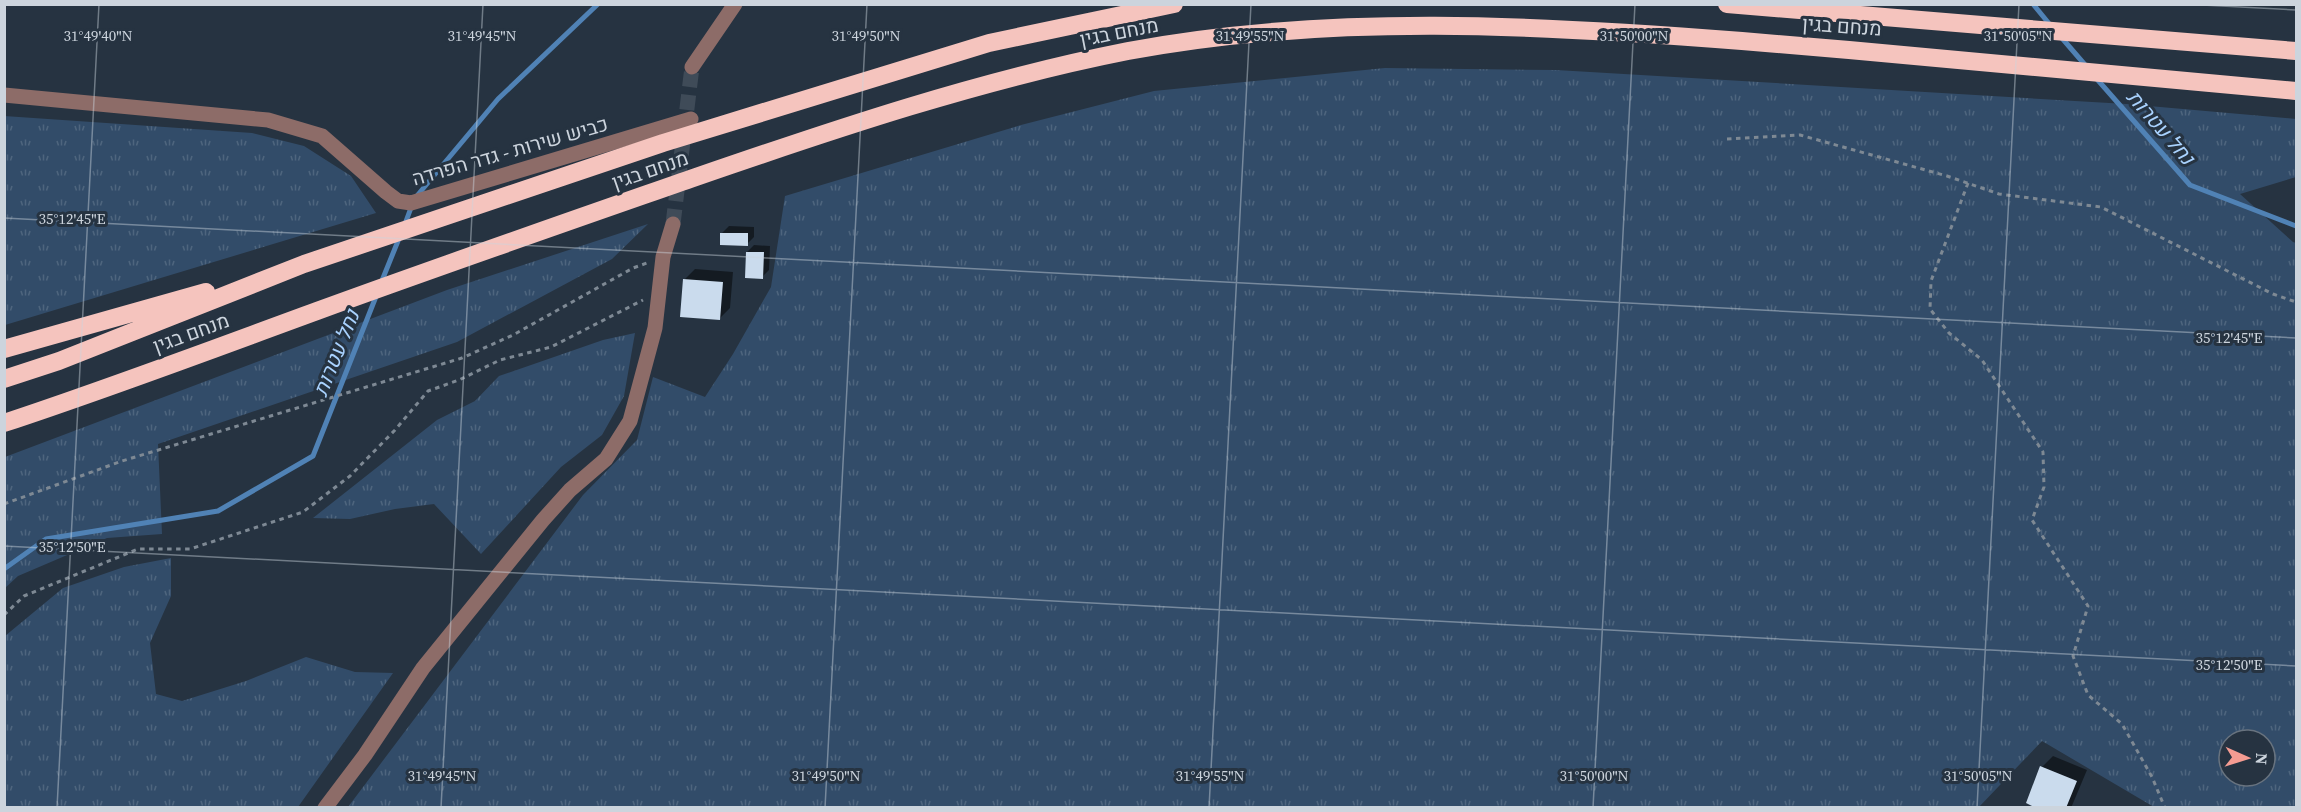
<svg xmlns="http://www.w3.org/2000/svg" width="2301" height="812" font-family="'Source Serif 4',Heebo,serif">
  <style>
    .grass { fill: url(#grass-tufts); fill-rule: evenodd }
    .shadow { fill: #0007 }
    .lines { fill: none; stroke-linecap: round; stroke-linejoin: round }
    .stream { stroke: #5082b5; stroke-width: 5 }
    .building { fill: #cadbed }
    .minor-tunnel { stroke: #3f4b58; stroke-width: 15; stroke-dasharray: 15 8; stroke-linecap: butt }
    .path { stroke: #7e8994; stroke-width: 3; stroke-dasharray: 4.5 4.5; stroke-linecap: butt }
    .minor { stroke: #8d6c68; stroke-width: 15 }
    .highway { stroke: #f5c4be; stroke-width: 18 }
    .ticks { fill: none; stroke: #ccd4dd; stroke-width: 1.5; stroke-opacity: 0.45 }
    .labels { text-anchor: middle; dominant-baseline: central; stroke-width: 6; stroke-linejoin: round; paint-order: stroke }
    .street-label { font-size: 20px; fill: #ccd4dd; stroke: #263341 }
    .water-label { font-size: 21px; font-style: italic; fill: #a9d2fe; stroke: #263341 }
    .ticks-label { font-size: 15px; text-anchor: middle; fill: #ccd4dd; stroke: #263341; stroke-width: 6; stroke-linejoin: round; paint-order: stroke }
  </style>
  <defs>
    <pattern id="grass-tufts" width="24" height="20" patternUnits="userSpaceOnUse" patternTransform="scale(1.5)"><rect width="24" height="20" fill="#324c69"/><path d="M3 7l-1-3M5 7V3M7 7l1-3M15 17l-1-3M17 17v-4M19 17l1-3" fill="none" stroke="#4e657e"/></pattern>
  </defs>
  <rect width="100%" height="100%" fill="#263341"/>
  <path class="grass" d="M1385,68l171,2 570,34 170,15v58l-56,17 53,48 3,1v564h-142l-112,-66 -64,67 -1630,-1 235,-312 54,-55 16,-63 52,20 28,-43 38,-67 14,-91 236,-71 133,-34zM2229,740h36v36h-36z
    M4,116l248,17 52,13 47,30 25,37 -371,112z
    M648,224l-36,35 -155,83 -299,102 4,90 -55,4 -89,38 -13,12v-131l442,-167z
    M635,333l-11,63 -22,39 -41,32 -80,87 -47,-50 -39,5 -45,10 -37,-1 124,-98 38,-19 24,-25 104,-36z
    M171,558v38l-21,47 6,51 26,7 64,-20 60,-24 49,15 38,1 -95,134h-293v-171l58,-48 61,-21z"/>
  <path class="shadow" d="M729,226l25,1v10l-7,7 -25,-11z
    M754,245l16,1 -1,24 -7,7 -15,-25z
    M695,269l38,3 -3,36 -11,11 -35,-39z
    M2053,756l34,14 -16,38h-31l2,-41z"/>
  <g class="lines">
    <path class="stream" d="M2033,4l18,22
      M2061,37l25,29
      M2096,78l94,107 106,41
      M416,197l82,-98 100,-95
      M405,224l7,-19
      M381,283l19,-47
      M4,569l42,-30 172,-28 95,-55 64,-162"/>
  </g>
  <path class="building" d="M720,233h28v13l-28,-1z
    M746,252h18l-1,27 -18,-1z
    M683,279l40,3 -3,38 -40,-3z
    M2040,766l37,15 -11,27h-30l-10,-5z"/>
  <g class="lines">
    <path class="minor-tunnel" d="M673,224l19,-157"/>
    <path class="path" d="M1727,139l73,-4 147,41 52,18 102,13 172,87 23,8
      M1968,183l-37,98 -1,28 19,24 33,27 61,92 1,35 -12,33 56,86 -15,50 15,39 34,29 30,53 13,31
      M4,504l118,-43 340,-103 51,-23 120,-67 14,-5
      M4,615l20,-19 114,-47h52l113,-37 47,-36 45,-46 33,-39 31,-11 41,-20 51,-13 92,-47"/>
    <path class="minor" d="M692,67l43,-63
      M4,95l264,25 54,16 64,56 12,9 13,2 280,-84
      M325,808l40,-53 58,-87 120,-148 27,-30 36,-31 24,-38 25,-93 8,-71 10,-33"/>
    <path class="highway" d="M1727,4l569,47
      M4,349l202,-57
      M4,379l55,-18 245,-97 359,-121 326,-100 185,-39
      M4,423c106,-35 209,-74 313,-112 126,-46 253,-90 379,-134 142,-49 285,-97 432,-126 203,-38 410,-26 614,-10 185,15 370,33 554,50"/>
  </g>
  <path class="ticks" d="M2183,4l113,6M4,218l2292,120M4,546l2292,120M57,808l42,-804M441,808l42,-804M825,808l42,-804M1209,808l42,-804M1593,808l42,-804M1977,808l42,-804"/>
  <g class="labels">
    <g class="street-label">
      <text transform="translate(1842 26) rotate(4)">מנחם בגין</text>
      <text transform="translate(1119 32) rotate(-11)">מנחם בגין</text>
      <text transform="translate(510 151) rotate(-16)">כביש שירות - גדר הפרדה</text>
      <text transform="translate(650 170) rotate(-19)">מנחם בגין</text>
      <text transform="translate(191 333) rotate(-20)">מנחם בגין</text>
    </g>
    <g class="water-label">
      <text transform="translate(2161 127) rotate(49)">נחל עטרות</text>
      <text transform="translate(336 353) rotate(-68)">נחל עטרות</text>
    </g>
  </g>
  <g class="ticks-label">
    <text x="98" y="41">31°49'40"N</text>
    <text x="482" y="41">31°49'45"N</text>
    <text x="866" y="41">31°49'50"N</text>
    <text x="1250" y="41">31°49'55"N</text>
    <text x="1634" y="41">31°50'00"N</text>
    <text x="2018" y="41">31°50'05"N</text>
    <text x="72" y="224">35°12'45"E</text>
    <text x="2229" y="343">35°12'45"E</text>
    <text x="72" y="552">35°12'50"E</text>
    <text x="2229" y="670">35°12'50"E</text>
    <text x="442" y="781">31°49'45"N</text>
    <text x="826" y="781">31°49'50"N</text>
    <text x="1210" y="781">31°49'55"N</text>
    <text x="1594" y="781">31°50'00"N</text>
    <text x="1978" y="781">31°50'05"N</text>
  </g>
  <rect width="2301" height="812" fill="none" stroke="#ccd4dd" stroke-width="12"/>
  <g transform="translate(2247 758) rotate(93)"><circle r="28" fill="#263341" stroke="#68737f" stroke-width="1.5"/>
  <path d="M0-4.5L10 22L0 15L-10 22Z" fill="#f59c92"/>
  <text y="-9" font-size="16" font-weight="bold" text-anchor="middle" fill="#ccd4dd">N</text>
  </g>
</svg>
